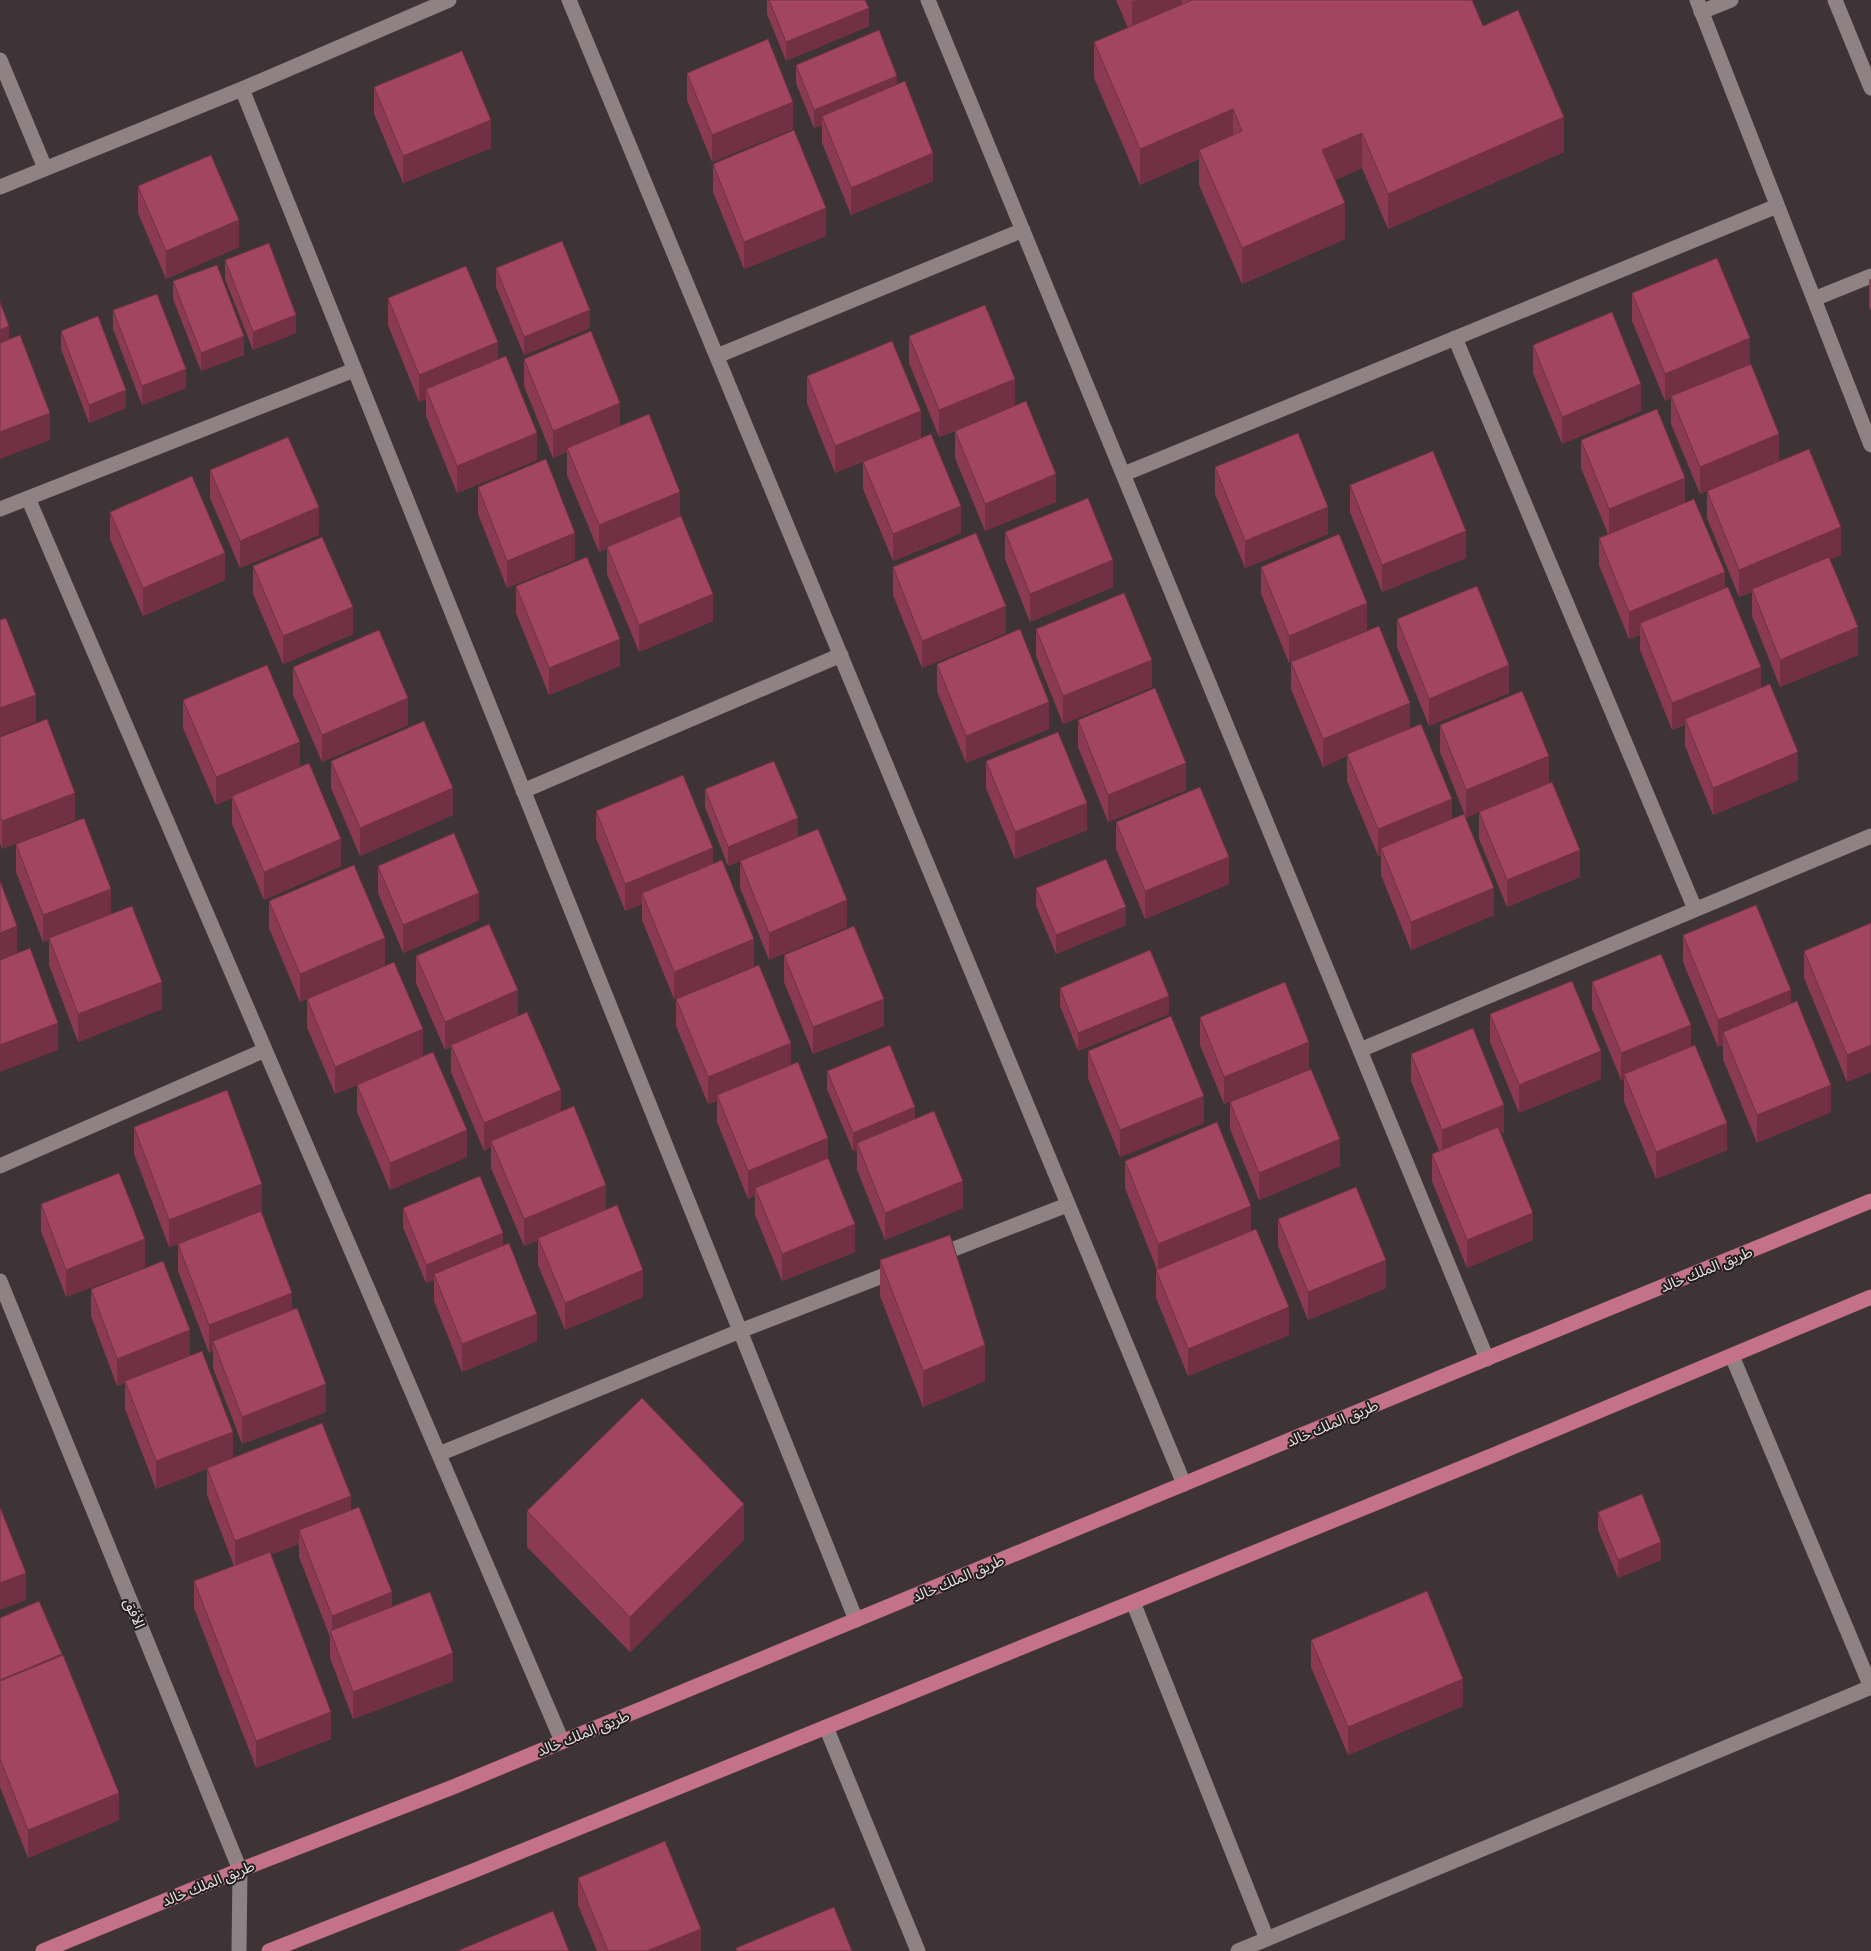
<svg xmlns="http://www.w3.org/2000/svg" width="1871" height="1951" font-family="'PT Sans Narrow','Noto Sans Arabic',sans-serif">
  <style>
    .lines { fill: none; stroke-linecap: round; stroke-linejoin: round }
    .minor { stroke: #8f8285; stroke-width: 15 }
    .major { stroke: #c4728a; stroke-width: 15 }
    .wall { fill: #8a3b53 }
    .shaded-wall { fill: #713043 }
    .building { fill: #a14560; stroke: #713043 }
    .labels { text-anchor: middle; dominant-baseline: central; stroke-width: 4; stroke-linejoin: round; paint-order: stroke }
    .street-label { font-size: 15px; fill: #e4ddde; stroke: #221d1e }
  </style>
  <rect width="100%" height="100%" fill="#3e3336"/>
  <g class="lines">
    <path class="minor" d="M569,0l615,1484
      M928,0l559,1359
      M1697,0l174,445
      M1835,0l36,88
      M1701,12l30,-12
      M0,60l45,108
      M242,89l614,1531
      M0,187l242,-98 207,-89
      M1814,299l57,-23
      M1455,338l240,571
      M717,356l306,-126
      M1124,474l653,-268
      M28,498l534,1243
      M0,509l354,-139
      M523,791l318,-136
      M1360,1050l511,-214
      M0,1166l265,-116
      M936,1256l131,-51
      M0,1281l240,589 -1,81
      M1732,1356l139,331
      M439,1454l301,-123 158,-61
      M1133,1602l134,337
      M826,1727l92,224
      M1238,1951l633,-264"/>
    <path class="major" d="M43,1951l197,-81 213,-83 996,-413 422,-173
      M269,1951l204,-80 1023,-417 375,-157"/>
  </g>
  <path class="wall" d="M767,0h98l4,26 -83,35 -19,-47z
    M1116,0h356l11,26 81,126 -176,77 -26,-61 -27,12 10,59 -103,45 -43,-99v-26l-59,26 -46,-107v-36l34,-14z
    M796,65l101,19 36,97 -82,34 -29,-72v-18l-8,3 -18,-45z
    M687,73l106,56 -81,33 -25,-62z
    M374,87l117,61 -88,35 -29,-69z
    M713,164l113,72 -82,33 -31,-77z
    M138,186l101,61 -73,32 -28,-66z
    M225,260l71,73 -43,17 -28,-71z
    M496,268l94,60 -66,27 -28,-68z
    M1869,279h2v32l-2,-4z
    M173,281l71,74 -43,16 -28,-72z
    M1632,293l118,71 29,97 62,94 -11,4 28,96 -78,32 -28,-71v-24l-13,5 -32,-79v-27l-7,3 -29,-70v-26l-6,3 -33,-80z
    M388,298l110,61 39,101 -80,33 -31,-77v-17l-7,3 -31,-77z
    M113,310l73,78 -44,17 -29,-76z
    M61,331l65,77 -37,15 -28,-74z
    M909,336l106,70 41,96 -71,29 -30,-73v-27l-16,6 -30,-74z
    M1533,345l108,66 -79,33 -29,-71z
    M524,359l96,67 60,91 33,104 -74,31 -32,-78v-25l-8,3 -32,-77v-23l-14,6 -29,-72z
    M807,376l114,62 -86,35 -28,-70z
    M1581,440l104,62 40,86 36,100 37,92 -85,35 -28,-69v-21l-13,5 -32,-80v-15l-11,4 -30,-74v-27l9,-4 -27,-66z
    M863,462l98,71 -68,28 -30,-72z
    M1215,467l113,67 -83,34 -30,-74z
    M210,470l109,65 -79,33 -30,-70z
    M1350,485l116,73 -84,34 -32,-80z
    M478,487l97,73 -68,28 -29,-74z
    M110,512l115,68 -82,36 -33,-77z
    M1005,532l108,55 -83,35 -25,-63z
    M253,566l100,68 -70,30 -30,-70z
    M893,567l113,66 -84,35 -29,-73z
    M1261,567l106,63 -78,33 -28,-69z
    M516,586l104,80 -71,29 -33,-82z
    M1397,619l112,74 -80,33 -32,-79z
    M1036,629l116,58 -89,37 -27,-68z
    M1291,662l119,66 42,91 42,96 -83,35 -30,-75v-19h-3l-31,-75v-25l-24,11 -32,-78z
    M937,664l112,65 -83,34 -29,-72z
    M293,667l115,58 -86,37 -29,-67z
    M183,700l117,67 41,99 -77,34 -32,-76v-26l-16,7 -33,-77z
    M1078,720l108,70 -78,32 -30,-75z
    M1440,725l109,58 31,94 -73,30 -28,-68v-27l-13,6 -26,-66z
    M0,737l75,83 -73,29 -2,-6z
    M331,761l122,54 -93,41 -29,-68z
    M986,761l101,69 -72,29 -29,-71z
    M705,789l93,48 -70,29 -23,-59z
    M596,811l117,53 41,102 -80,33 -32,-79v-16l-17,7 -29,-73z
    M1116,822l113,62 -84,35 -29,-70z
    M16,844l95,70 51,95 -84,33 -29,-77v-25l-6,2 -27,-70z
    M740,861l107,66 -78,33 -29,-72z
    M378,866l101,54 -76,33 -25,-60z
    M1036,888l90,37 -70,29 -20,-48z
    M269,901l116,64 -85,37 -31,-74z
    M1871,923v149l-24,10 -43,-104v-27z
    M1683,935l108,68 40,109 -74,31 -34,-84v-14l-5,2 -35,-85z
    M784,955l100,71 -71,28 -29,-72z
    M416,956l102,60 88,194 37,87 -78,33 -27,-65v-25l-14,6 -33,-78v-21l-7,4 -33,-79v-25l-6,3 -29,-67z
    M1592,982l99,64 36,104 -71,29 -32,-78v-22l-3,1 -29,-71z
    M1060,988l109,26 -91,37 -18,-45z
    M307,999l160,158 -77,33 -33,-78v-27l-22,9 -28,-67z
    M676,999l115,66 37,95 27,92 -73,29 -27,-66v-19l-7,3 -31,-77v-21l-9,3 -32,-78z
    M1490,1014l111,65 -82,34 -29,-71z
    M1200,1017l109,52 -85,35 -24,-59z
    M1088,1051l116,72 -84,34 -32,-79z
    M1411,1054l93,78 -4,2 33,106 -66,28 -35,-87v-27l7,-3 -28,-70z
    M827,1071l88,48 48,89 -78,32 -28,-70v-20l-4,1 -26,-62z
    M1230,1102l110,64 -81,34 -29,-71z
    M134,1127l128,84 -1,1 65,200 -84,32 -29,-76v-17l-4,2 -31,-82v-27l-9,3 -35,-93z
    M1125,1161l126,70 38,104 -101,41 -32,-78v-28h1l-32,-82z
    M41,1204l104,63 -79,30 -25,-66z
    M403,1208l100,38 34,95 -75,31 -28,-71v-21l-8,3 -23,-56z
    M1278,1219l108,69 -78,32 -30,-74z
    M880,1260l105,121 -62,26 -43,-111z
    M91,1289l99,67 43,102 118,52 41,96 61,75 -100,38 -23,-61v-21l-31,-80v-13l-28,10 60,185 -75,29 -62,-160v-27l40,-15 -27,-71v-26l-51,20 -31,-80v-26l-8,3 -26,-70z
    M527,1511l217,29 -114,112 -103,-105z
    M1598,1512l63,48 -43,18 -20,-48z
    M0,1618l62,38 57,164 -91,38 -28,-71z
    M1311,1640l152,66 -115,49 -37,-88z
    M578,1878l123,73h-104l-19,-46z"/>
  <path class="shaded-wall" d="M1137,0h45v16l-50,22v-36z
    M869,8v18l-83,35v-19z
    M897,76v18l-75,22v9l-8,3v-18z
    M793,102v27l-81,33v-27z
    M1233,109v36l-34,5v9l-59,26v-36z
    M1564,117v35l-176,77v-35z
    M491,120v28l-88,35v-27z
    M1362,133v35l-40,18v-36z
    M933,153v28l-82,34v-27z
    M1345,203v36l-103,45v-36z
    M826,208v28l-82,33v-27z
    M239,220v27l-73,32v-28z
    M590,310v18l-66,27v-18z
    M296,315v18l-43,17v-18z
    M9,326v19l-9,3v-18z
    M244,336v19l-43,16v-18z
    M1750,338v28l-79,30v2l-6,3v-27z
    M498,342v28l-72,19v10l-7,3v-27z
    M186,369v19l-44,17v-19z
    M1015,379v27l-76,31v-27z
    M1641,384v27l-79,33v-27z
    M126,390v18l-37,15v-18z
    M620,403v27l-53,18v4l-14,6v-27z
    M921,411v27l-86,35v-27z
    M50,413v27l-50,19v-27z
    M537,433v27l-80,33v-27z
    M1779,434v28l-79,32v-27z
    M1056,474v28l-71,29v-27z
    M1685,478v27l-76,32v-28z
    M680,492v27l-73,28v2l-8,3v-27z
    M961,506v27l-68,28v-27z
    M319,507v28l-79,33v-27z
    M1328,507v27l-83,34v-27z
    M1841,527v28l-89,36v-2v3l-13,5v-27z
    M1466,531v27l-84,34v-27z
    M575,533v27l-68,28v-27z
    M225,553v27l-82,36v-28z
    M1113,560v27l-83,35v-28z
    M1725,572v28l-85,23v12l-11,4v-27z
    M713,594v27l-74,31v-27z
    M1367,603v27l-78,33v-27z
    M1006,606v27l-84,35v-27z
    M353,607v27l-70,30v-28z
    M1858,627v28l-78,32v-27z
    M620,639v27l-71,29v-27z
    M1152,660v27l-89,37v-28z
    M1509,665v28l-80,33v-27z
    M1761,667v27l-76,25v6l-13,5v-27z
    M36,695v27l-36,14v-28z
    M408,698v27l-86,37v-27z
    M1049,702v27l-83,34v-27z
    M1410,703v28l-63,23v2l-24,11v-28z
    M300,742v27l-84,36v-28z
    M1798,752v28l-85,35v-27z
    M1549,756v27l-83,35v-28z
    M1186,763v27l-78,32v-27z
    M453,788v27l-93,41v-28z
    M75,793v27l-73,29v-28z
    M1452,799v27l-71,22v8h-3v-27z
    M1087,803v27l-72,29v-27z
    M798,818v19l-70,29v-19z
    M341,839v27l-77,34v-28z
    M713,848v27l-71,18v11l-17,7v-27z
    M1580,850v27l-73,30v-27z
    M1229,857v27l-84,35v-28z
    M1494,888v27l-83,35v-28z
    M111,889v27l-62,22v2l-6,2v-27z
    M479,893v27l-76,33v-28z
    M847,900v27l-78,33v-27z
    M1126,907v18l-70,29v-19z
    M17,926v27l-17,7v-27z
    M385,938v27l-85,37v-28z
    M754,939v27l-80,33v-27z
    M162,982v27l-84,33v-28z
    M518,990v28l-67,27v2l-6,3v-28z
    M1791,990v27l-68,15v13l-5,2v-27z
    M1169,996v18l-91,37v-18z
    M884,999v27l-71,28v-27z
    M58,1023v27l-58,22v-27z
    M1691,1025v27l-67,22v5l-3,1v-27z
    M423,1029v28l-88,37v-27z
    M1309,1042v27l-85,35v-27z
    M791,1043v28l-74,24v6l-9,3v-27z
    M1871,1045v27l-24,10v-27z
    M1601,1051v28l-82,34v-28z
    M1831,1085v27l-74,31v-28z
    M561,1090v27l-70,24v6l-7,4v-28z
    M1204,1096v27l-84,34v-27z
    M1504,1105v27l-62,26v-28z
    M915,1107v19l-58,17v7l-4,1v-18z
    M1727,1123v27l-71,29v-27z
    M467,1130v27l-77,33v-27z
    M828,1138v27l-73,23v8l-7,3v-28z
    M1340,1139v27l-81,34v-27z
    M963,1181v27l-78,32v-27z
    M262,1184v27l-93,36v-27z
    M606,1185v27l-68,26v2l-14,6v-27z
    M1251,1206v27l-93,38v-27z
    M1533,1213v27l-66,28v-28z
    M855,1224v28l-73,29v-27z
    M503,1233v18l-69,23v6l-8,3v-18z
    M145,1239v28l-79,30v-27z
    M1386,1260v28l-78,32v-28z
    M643,1270v27l-78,33v-27z
    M292,1293v28l-79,20v10l-4,2v-28z
    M1289,1307v28l-101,41v-27z
    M537,1314v27l-75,31v-28z
    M190,1330v28l-65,23v2l-8,3v-27z
    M985,1345v36l-62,26v-36z
    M326,1384v28l-84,32v-27z
    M233,1432v27l-77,30v-28z
    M351,1496v28l-52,6v14l-64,25v-28z
    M744,1504v36l-114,112v-35z
    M1661,1542v18l-43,18v-18z
    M26,1573v27l-26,10v-27z
    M392,1592v28l-60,17v-21z
    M453,1653v28l-100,38v-27z
    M62,1654v19l-62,26v-19z
    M1463,1679v27l-115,49v-28z
    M331,1712v27l-75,29v-27z
    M119,1793v27l-91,38v-28z
    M701,1929v22h-54z"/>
  <path class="building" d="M769,0h96l4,8 -83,34z
    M1190,0h282l11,26 35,-16 46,107 -176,77 -26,-61 -40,17 23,53 -103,45 -43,-98 43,-19 -9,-22 -93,40 -46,-107 96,-41z
    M879,30l18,46 -83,34 -18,-45z
    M768,39l25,63 -81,33 -25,-62z
    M462,51l29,69 -88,36 -29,-69z
    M905,81l28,72 -82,35 -29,-72z
    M794,130l32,78 -82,34 -31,-78z
    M211,155l28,65 -73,31 -28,-65z
    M562,241l28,69 -66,27 -28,-69z
    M269,243l27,72 -43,17 -28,-72z
    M1717,258l33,80 -85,36 -33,-81z
    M217,265l27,71 -43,17 -28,-72z
    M466,266l32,76 -79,33 -31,-77z
    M157,294l29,75 -44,17 -29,-76z
    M0,302l9,24 -9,4z
    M985,305l30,74 -76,31 -30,-74z
    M1612,312l29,72 -79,33 -29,-72z
    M98,316l28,74 -37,15 -28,-74z
    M591,331l29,72 -67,28 -29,-72z
    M20,335l30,78 -50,19v-89z
    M892,341l29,70 -86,35 -28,-70z
    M506,356l31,77 -80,33 -31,-77z
    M1751,364l28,70 -79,33 -29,-71z
    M1026,401l30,73 -71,30 -30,-73z
    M1657,409l28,69 -76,31 -28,-69z
    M649,414l31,78 -81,33 -32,-77z
    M1298,433l30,74 -83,34 -30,-74z
    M931,434l30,72 -68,28 -30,-72z
    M288,437l31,70 -79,34 -30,-71z
    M1809,449l32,78 -102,43 -32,-79z
    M1433,451l33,80 -84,34 -32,-80z
    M546,459l29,74 -68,28 -29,-74z
    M192,476l33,77 -82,35 -33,-76z
    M1088,498l25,62 -83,34 -25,-62z
    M1694,499l31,73 -96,40 -30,-74z
    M681,516l32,78 -74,31 -32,-78z
    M976,533l30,73 -84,35 -29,-74z
    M1339,534l28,69 -78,33 -28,-69z
    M322,537l31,70 -70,29 -30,-70z
    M587,557l33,82 -71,29 -33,-82z
    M1829,557l29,70 -78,33 -28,-71z
    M1477,586l32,79 -80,34 -32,-80z
    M1728,587l33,80 -89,36 -32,-80z
    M1124,593l28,67 -89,36 -27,-67z
    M6,618l30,77 -36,13v-88z
    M1379,626l31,77 -87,36 -32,-77z
    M1020,629l29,73 -83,34 -29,-72z
    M379,630l29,68 -86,37 -29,-68z
    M267,665l33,77 -84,35 -33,-77z
    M1770,684l28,68 -85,36 -28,-69z
    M1155,688l31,75 -78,32 -30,-75z
    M1522,691l27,65 -83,34 -26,-65z
    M47,719l28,74 -73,28 -2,-5v-79z
    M424,721l29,67 -93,40 -29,-67z
    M1421,724l31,75 -74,30 -31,-75z
    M1058,732l29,71 -72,29 -29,-71z
    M774,761l24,57 -70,29 -23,-58z
    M309,763l32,76 -77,33 -32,-76z
    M683,775l30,73 -88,36 -29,-73z
    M1552,782l28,68 -73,30 -28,-68z
    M1200,787l29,70 -84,34 -29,-69z
    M1464,814l30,74 -83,34 -30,-74z
    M84,818l27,71 -68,26 -27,-71z
    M818,829l29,71 -78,33 -29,-72z
    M454,833l25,60 -76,32 -25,-59z
    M1106,859l20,48 -70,28 -20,-47z
    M722,860l32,79 -80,33 -32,-79z
    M354,865l31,73 -85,36 -31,-73z
    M0,881l17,45 -17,7z
    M1756,905l35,85 -73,30 -35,-85z
    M132,906l30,76 -84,32 -29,-76z
    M1871,923v122l-24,10 -43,-104z
    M489,924l29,66 -73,32 -29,-66z
    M854,926l30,73 -71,28 -29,-72z
    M30,948l28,75 -58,22v-85z
    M1150,950l19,46 -91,37 -18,-45z
    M1661,954l30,71 -70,28 -29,-71z
    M394,962l29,67 -88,38 -28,-68z
    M759,965l32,78 -83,34 -32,-78z
    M1572,981l29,70 -82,34 -29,-71z
    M1285,982l24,60 -85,35 -24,-60z
    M1797,1001l34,84 -74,30 -34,-83z
    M527,1012l34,78 -77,33 -33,-78z
    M1171,1016l33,80 -84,34 -32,-79z
    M1473,1028l31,77 -62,25 -31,-76z
    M890,1045l25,62 -62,26 -26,-62z
    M1695,1045l32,78 -71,29 -32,-78z
    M433,1052l34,78 -77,33 -33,-78z
    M798,1062l30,76 -80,33 -31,-76z
    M1311,1069l29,70 -81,34 -29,-71z
    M227,1090l35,94 -93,36 -35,-93z
    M574,1106l32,79 -82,34 -33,-78z
    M934,1111l29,70 -78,32 -28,-70z
    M1217,1122l34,84 -93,38 -33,-83z
    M1498,1127l35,86 -66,27 -35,-86z
    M828,1158l27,66 -73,30 -27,-66z
    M119,1173l26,66 -79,31 -25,-66z
    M480,1176l23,57 -77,32 -23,-57z
    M1356,1187l30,73 -78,32 -30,-73z
    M617,1205l26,65 -78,33 -27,-65z
    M261,1211l31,82 -83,32 -31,-81z
    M1256,1229l33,78 -101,42 -32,-79z
    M950,1235l35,110 -62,26 -43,-111z
    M509,1243l28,71 -75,30 -28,-70z
    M163,1261l27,69 -73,29 -26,-70z
    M297,1308l29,76 -84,33 -29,-76z
    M202,1351l31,81 -77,29 -31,-80z
    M642,1398l102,106 -114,113 -103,-106z
    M322,1423l29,73 -116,45 -28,-73z
    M1642,1494l19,48 -43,18 -20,-48z
    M0,1507l26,66 -26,10z
    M359,1507l33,85 -60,24 -33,-86z
    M270,1552l61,160 -75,29 -62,-160z
    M1427,1591l36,88 -115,48 -37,-87z
    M430,1592l23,61 -100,39 -23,-61z
    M39,1601l23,53 -62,26v-62z
    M63,1655l56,138 -91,37 -28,-71v-78z
    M665,1841l36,88 -54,22h-39l-30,-73z
    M834,1907l18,44h-115l-1,-3z
    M553,1911l16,40h-112z"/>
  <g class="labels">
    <g class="street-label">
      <text transform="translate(1706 1269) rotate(-22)">طريق الملك خالد</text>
      <text transform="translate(1332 1423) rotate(-23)">طريق الملك خالد</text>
      <text transform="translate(958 1578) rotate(-23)">طريق الملك خالد</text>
      <text transform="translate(135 1613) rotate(68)">الأفق</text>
      <text transform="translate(583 1733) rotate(-22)">طريق الملك خالد</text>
      <text transform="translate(208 1883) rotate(-22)">طريق الملك خالد</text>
    </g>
  </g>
</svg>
